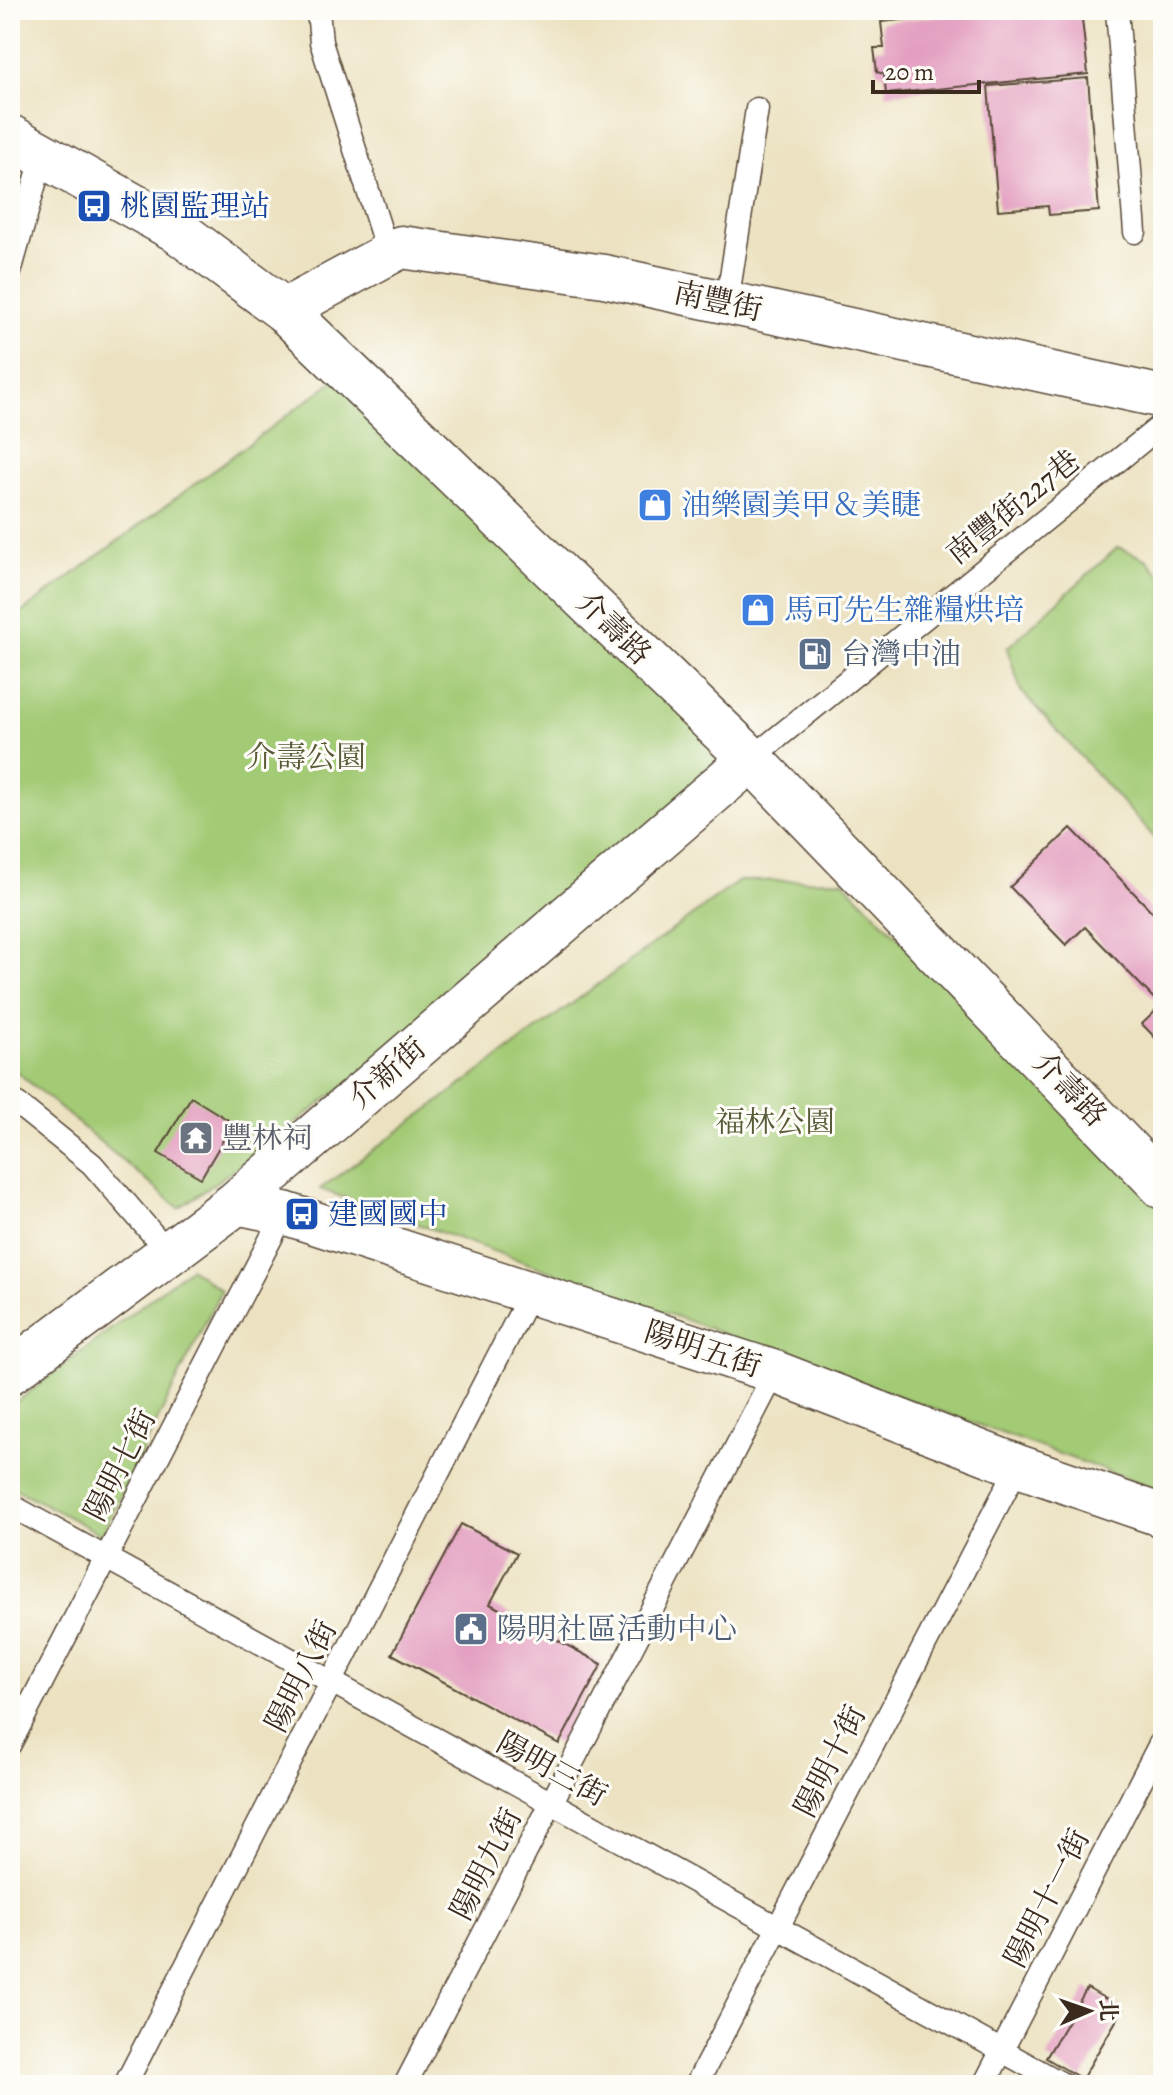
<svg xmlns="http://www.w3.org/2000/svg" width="1173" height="2095" font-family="Alegreya,'Noto Serif TC',serif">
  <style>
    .green { fill: #a3ca74; stroke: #6f7a49; stroke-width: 2 }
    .building { fill: #e39dbf }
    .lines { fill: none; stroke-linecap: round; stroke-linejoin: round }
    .lane-casing { stroke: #564636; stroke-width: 25 }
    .street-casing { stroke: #564636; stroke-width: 45 }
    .secondary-casing { stroke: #564636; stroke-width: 47 }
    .primary-casing { stroke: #564636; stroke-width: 47 }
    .lane { stroke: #fff; stroke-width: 22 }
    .street { stroke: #fff; stroke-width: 42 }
    .secondary { stroke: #fff; stroke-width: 44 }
    .primary { stroke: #fff; stroke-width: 44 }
    .labels { text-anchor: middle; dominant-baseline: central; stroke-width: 6; stroke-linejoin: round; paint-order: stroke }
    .transit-label { font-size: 30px; fill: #164399; stroke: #fdfcf7; text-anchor: start }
    .street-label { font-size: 30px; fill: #3b2a1e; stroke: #fdfcf7 }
    .shop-label { font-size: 30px; fill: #366cbe; stroke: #fdfcf7; text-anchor: start }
    .service-label { font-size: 30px; fill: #4e5e75; stroke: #fdfcf7; text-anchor: start }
    .park-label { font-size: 30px; fill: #5a5a38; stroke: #fdfcf7 }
    .worship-label { font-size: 30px; fill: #5b616d; stroke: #fdfcf7; text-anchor: start }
  </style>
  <rect width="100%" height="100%" fill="#fdfcf7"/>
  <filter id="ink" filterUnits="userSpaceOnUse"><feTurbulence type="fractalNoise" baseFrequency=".0125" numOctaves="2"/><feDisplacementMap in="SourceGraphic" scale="16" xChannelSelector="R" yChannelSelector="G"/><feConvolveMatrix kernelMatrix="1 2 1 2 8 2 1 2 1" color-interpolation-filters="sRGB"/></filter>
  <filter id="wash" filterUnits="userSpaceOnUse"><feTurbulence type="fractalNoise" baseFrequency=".006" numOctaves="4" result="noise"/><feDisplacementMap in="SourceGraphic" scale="32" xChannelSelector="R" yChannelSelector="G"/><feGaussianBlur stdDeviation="1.8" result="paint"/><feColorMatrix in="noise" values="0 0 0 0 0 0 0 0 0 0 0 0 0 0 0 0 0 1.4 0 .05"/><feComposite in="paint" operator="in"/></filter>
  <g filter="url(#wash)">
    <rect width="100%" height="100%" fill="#ece2c1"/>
    <path class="green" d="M335,380l412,397 -501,384 -67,47 -169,-142v-445z
      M1118,547l28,12 17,19v269l-142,-156 -14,-43z
      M842,880l321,326v285l-843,-302 419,-308z
      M190,1268l31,22 -119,245 -92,-49v-79z"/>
    <g id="blocks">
      <path class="building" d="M1001,10h80l7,64 -202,20 -2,-20 -7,-2 -3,-24h10l-3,-26z
        M1088,78l11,133 -50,4 -1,-9 -50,4 -10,-124z
        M1071,828l92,95v123l-21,-22 19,-18 -76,-79 -19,18 -56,-58z
        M191,1097l42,26 -32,55 -43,-25z
        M461,1524l56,29 -27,51 112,60 -43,80 -167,-90z
        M1087,1988l36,21 -41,70 -36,-21z"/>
    </g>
  </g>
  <g filter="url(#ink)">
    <use href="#blocks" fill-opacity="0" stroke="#564636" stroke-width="2"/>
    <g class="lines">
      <g class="lane-casing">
        <path id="lane" d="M318,10l3,32 67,212
          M1117,10l18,222
          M10,272l33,-117
          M727,303l30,-194
          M751,759l412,-335
          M10,1098l82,66 64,74 8,18
          M10,1505l1054,580
          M10,1744l274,-531
          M125,2085l405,-791
          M405,2085l370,-713
          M696,2085l322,-619
          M984,2085l179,-347"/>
      </g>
      <g class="street-casing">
        <path id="street" d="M284,310l117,-63 203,29 559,121
          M236,1203l48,10 491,159 243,94 145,50"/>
      </g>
      <g class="secondary-casing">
        <path id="secondary" d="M10,1372l226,-169 515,-444"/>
      </g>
      <g class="primary-casing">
        <path id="primary" d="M10,137l165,92 109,81 467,449 412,428"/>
      </g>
      <use href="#lane" class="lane"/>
      <use href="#street" class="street"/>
      <use href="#secondary" class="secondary"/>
      <use href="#primary" class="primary"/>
    </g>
  </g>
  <defs>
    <g id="bus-square" transform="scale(1.8)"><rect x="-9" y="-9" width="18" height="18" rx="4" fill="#1a4fb4" stroke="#fdfcf7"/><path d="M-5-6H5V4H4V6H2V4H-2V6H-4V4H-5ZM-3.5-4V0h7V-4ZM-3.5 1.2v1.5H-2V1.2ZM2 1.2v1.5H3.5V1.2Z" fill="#fff"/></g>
    <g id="shop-square" transform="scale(1.8)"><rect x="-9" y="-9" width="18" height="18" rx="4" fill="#3f7fe0" stroke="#fdfcf7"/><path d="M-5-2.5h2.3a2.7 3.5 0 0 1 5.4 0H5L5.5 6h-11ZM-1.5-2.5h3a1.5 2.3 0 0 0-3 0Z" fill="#fff"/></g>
    <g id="fuel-square" transform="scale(1.8)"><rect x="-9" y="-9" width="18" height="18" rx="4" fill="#5c6f8a" stroke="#fdfcf7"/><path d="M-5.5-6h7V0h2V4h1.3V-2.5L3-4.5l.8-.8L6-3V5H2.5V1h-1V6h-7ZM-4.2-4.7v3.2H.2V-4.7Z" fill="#fff"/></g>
    <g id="temple-square" transform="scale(1.8)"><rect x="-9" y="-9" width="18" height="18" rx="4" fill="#6b7280" stroke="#fdfcf7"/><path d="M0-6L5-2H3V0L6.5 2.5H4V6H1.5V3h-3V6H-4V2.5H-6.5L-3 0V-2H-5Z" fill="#fff"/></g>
    <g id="civic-square" transform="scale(1.8)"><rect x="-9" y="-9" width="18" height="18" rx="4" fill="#5c6f8a" stroke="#fdfcf7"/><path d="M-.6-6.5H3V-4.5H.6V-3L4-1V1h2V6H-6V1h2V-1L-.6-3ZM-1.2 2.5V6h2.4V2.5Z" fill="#fff"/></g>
  </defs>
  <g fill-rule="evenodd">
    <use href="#bus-square" x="94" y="206"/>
    <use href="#shop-square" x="655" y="505"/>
    <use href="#shop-square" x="758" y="610"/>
    <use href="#fuel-square" x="815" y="654"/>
    <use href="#temple-square" x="196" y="1138"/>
    <use href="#bus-square" x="302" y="1214"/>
    <use href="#civic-square" x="471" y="1629"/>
  </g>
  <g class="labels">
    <g class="transit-label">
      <text x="120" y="206">桃園監理站</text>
      <text x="328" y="1214">建國國中</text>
    </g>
    <g class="street-label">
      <text transform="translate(718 301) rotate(12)">南豐街</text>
      <text transform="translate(1013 507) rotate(-39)">南豐街227巷</text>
      <text transform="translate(614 628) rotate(44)">介壽路</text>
      <text transform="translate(387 1073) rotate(-41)">介新街</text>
      <text transform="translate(1070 1089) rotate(46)">介壽路</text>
      <text transform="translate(703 1349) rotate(18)">陽明五街</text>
      <text transform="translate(120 1465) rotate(-63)">陽明七街</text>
      <text transform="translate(301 1676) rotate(-63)">陽明八街</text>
      <text transform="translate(830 1761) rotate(-63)">陽明十街</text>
      <text transform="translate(552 1769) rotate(29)">陽明三街</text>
      <text transform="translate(486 1864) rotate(-63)">陽明九街</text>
      <text transform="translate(1047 1898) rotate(-63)">陽明十一街</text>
    </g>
    <g class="shop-label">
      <text x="681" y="505">油樂園美甲＆美睫</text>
      <text x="784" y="610">馬可先生雜糧烘培</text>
    </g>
    <g class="service-label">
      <text x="841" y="654">台灣中油</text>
      <text x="497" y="1629">陽明社區活動中心</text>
    </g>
    <g class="park-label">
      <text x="306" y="757">介壽公園</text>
      <text x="775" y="1122">福林公園</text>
    </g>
    <g class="worship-label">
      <text x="222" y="1138">豐林祠</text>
    </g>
  </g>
  <rect width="1173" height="2095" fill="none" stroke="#fdfcf7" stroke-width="40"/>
  <g transform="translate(1089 2011) rotate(88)" stroke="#fdfcf7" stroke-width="6" paint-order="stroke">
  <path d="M0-6L14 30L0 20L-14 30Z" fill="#3b2a1e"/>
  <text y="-12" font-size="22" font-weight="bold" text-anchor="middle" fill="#3b2a1e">北</text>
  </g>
  <path d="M873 80v12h106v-12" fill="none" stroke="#3b2a1e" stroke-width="4"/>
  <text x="885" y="80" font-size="24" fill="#3b2a1e" stroke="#fdfcf7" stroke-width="6" paint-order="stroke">20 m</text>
</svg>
